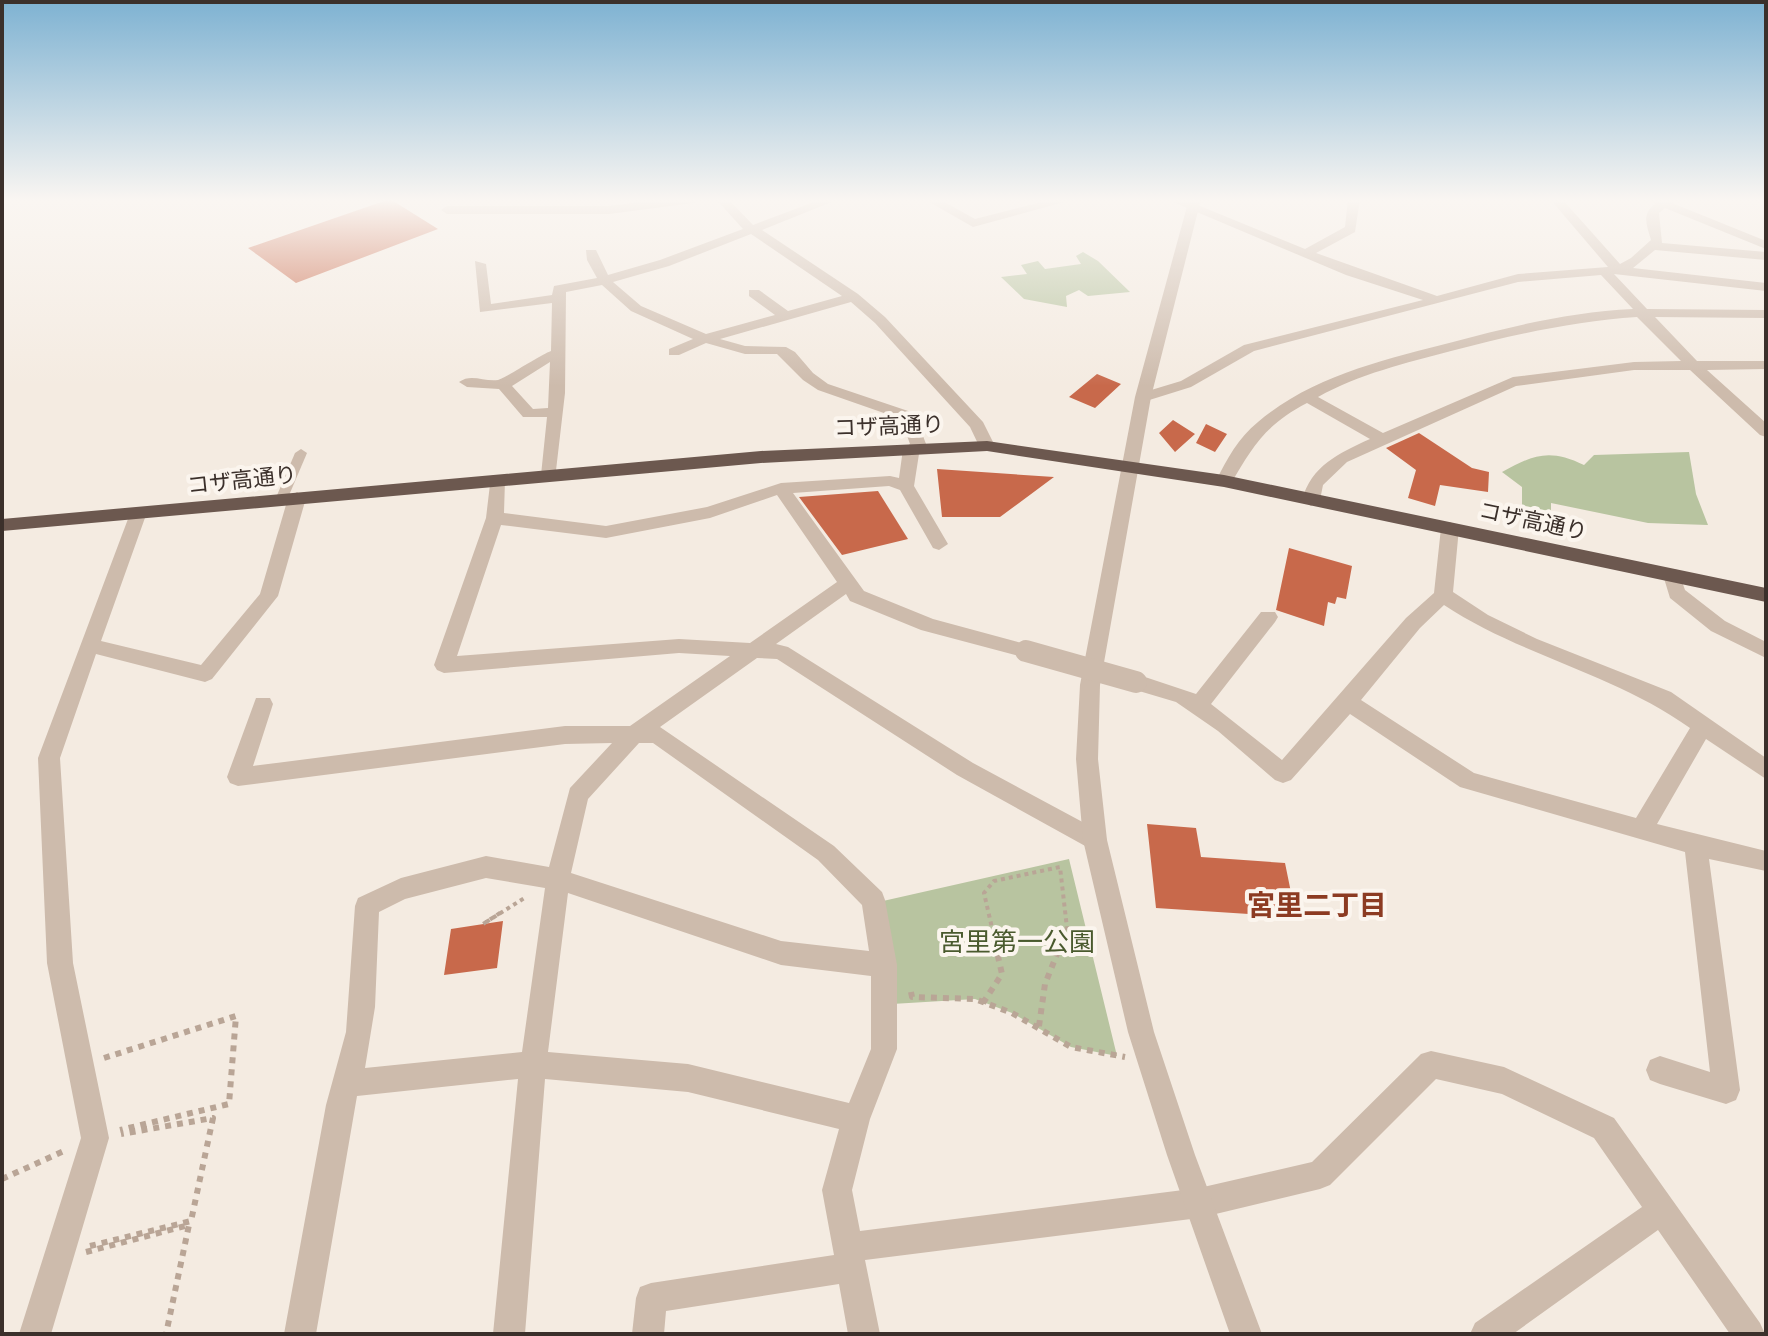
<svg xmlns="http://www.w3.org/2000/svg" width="1768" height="1336" font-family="'Roboto Condensed','Noto Sans JP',sans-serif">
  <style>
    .green { fill: #b8c4a0 }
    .building { fill: #c8694b }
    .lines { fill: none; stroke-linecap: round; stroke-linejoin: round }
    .path-far1 { stroke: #b9a596; stroke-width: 4; stroke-dasharray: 4 4; stroke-linecap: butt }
    .path { stroke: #b9a596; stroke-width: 6; stroke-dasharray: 6 6; stroke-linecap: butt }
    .service { fill: #cdbbac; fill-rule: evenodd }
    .minor { fill: #cdbbac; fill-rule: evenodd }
    .tertiary { fill: #cdbbac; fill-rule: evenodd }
    .trunk { fill: #6c584f; fill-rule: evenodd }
    .minor-bridge { stroke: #cdbbac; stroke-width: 22 }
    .labels { text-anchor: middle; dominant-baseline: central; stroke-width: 8; stroke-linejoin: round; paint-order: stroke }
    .street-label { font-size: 22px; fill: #3b302b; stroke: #fbf5ee }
    .near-park-label { font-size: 26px; fill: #4a5a2e; stroke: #fbf5ee }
    .near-neighbourhood-label { font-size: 28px; font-weight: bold; fill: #8c3b22; stroke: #fbf5ee }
  </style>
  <rect width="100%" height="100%" fill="#f4ebe1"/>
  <path class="green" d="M1083,252l15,9 32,31 -42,4 -9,-6 -13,6 1,11 -43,-8 -23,-22 26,-3 -6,-9 17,-4 7,8 36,-5 -5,-8z
    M1689,452l7,42 12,31 -60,-2 -97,-20v28l-29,-7v-37l-20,-15c31,-17 47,-24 82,-7l10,-10z
    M1069,859l48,197 -46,-9 -59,-34 -37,-14 -83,5 -9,-103z"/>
  <path class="building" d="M390,199l48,30 -142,54 -48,-35z
    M1097,374l24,10 -26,24 -26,-11z
    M1173,420l22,14 -20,18 -16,-19z
    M1206,424l21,10 -12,18 -19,-9z
    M1419,433l53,35 17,4 -1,20 -48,-7 -5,21 -27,-8 8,-28 -30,-22z
    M937,469l117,8 -54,40h-58z
    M878,491l30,48 -66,16 -43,-58z
    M1289,548l63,18 -6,33 -9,-2 -2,7 -7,-2 -4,24 -48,-16z
    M1147,824l49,4 5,29 84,6 11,54 -140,-9z
    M503,921l-6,47 -53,7 7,-46z"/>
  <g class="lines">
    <path class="path-far1" d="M500,913l-17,11 43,-27
      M995,941l-11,-48 10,-12 66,-14 7,61 -5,13"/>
    <path class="path" d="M911,992l1,5 63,2 37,14 59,34 54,10
      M983,1003l19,-29 -8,-35
      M1039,1026l6,-42 18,-45
      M104,1058l132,-42 -7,88 -109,26
      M2,1179l62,-28
      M90,1246l101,-25 22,-103 -92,16
      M86,1252l103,-27 -23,109"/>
    <path class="service" d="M301,449l6,4 -20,47 -6,4 -4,-1 -2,-3 20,-47z"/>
    <path class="minor" d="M665,199h34l-6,4 -84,11h-162l-6,-4 6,-4h162z
      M716,199h12l25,26 69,-26h17l-77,31 96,64 27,23 98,105 12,24 -8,5 -6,-1 -11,-23 -95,-104 -24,-21 -131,37 25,7 41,1 9,5 18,21 15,11 86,29 14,36 -9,5 -5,32 34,58 -9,6 -6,-2 -33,-58 -11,-4 -96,7 71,98 69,28 100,27 3,5 -3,5 -7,2 -105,-28 -71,-29 -4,-7 -70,50 12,3 185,116 130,70 4,7 -4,7 -8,3 -8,-3 -130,-72 -180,-116 -20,-1 -97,69 174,119 48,46 3,8 12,65v84l-27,70 -18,71 8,41 339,-43 113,-26 109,-108 10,-3 73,16 110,51 146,205 5,11h-35l-72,-104 -145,104h-43l5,-11 167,-116 -48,-69 -92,-44 -66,-15 -106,106 -10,4 -121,29 -334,42 15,74h-32l-9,-50 -173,27 -2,23h-32l4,-36 4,-11 11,-4 183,-28 -12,-65 17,-61 -151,-37 -143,-13 -20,255h-32l25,-255 -161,17 -41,238h-32l42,-229 20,-73 9,-126 3,-8 43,-20 85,-22 63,11 21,-79 42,-45 -47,1 -327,42 -8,-3 -3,-6 29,-79h14l3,6 -20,62 312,-40h65l100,-70 -51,-3 -235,20 -7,-3 -3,-5 52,-147 5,-42 6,-1 8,5 -1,33 102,13 101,-19 74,-24 109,-7 9,2 4,-29 7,-5 -9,-25 -83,-29 -15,-10 -26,-26h-32l-39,-11 -27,12h-10v-6l24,-10 -62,-28 -29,-26 -36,7 -1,101 -10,86 -6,1 -8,-5 6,-58h-24l-24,-28 -32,-2 -8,-5c12,-9 25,0 39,-2 6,-1 42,-25 53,-29l1,-48 -72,9 -5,-51 11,3 5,40 61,-9 2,-9 43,-8 -10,-18 -1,-10h10l12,25 52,-15 83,-31zM751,234l91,62 -54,15 -29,-21h-10v6l26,19 -69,19 -65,-28 -28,-24 56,-16zM550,362l-2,46 -15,1 -21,-23zM777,495l60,87 -87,61 -71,-4 -222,17 44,-131 105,13 104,-20zM639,743h14l165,117 44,45 7,46 -88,-10 -210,-68 17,-74zM486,878l59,10 -23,164 -157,16 10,-61 4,-95 26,-13zM568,893l213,72 90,11v73l-22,54 -161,-39 -140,-12z
      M924,199h15l36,20 79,-20h21l-102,28z
      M1166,199h17l122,50 40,-22 3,-28h12l-5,33 -39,21 121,43 81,-22 90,-7 -58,-68h12l58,65 11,-6 20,-18c-4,-14 -10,-26 4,-36l-5,-5h26l-4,4 94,38v8l-101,-41 -6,5 3,30 104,9v8l-111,-10 -22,18 133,15v8l-152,-17 33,35 119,1v8l-111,-1 42,44h69v8l-59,1 59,53v14l-6,-2 -70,-65h-56l-118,16 -169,76 -24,23 -3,15 -9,6 -9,-6c9,-34 37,-47 68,-61l-63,-36c-42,22 -54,43 -77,82h-12l-2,-4c11,-22 22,-43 42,-59 54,-46 128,-63 195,-80 59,-16 118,-30 180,-33l-32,-34 -83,7 -264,69 -63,36 -48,15 -5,-2v-6l43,-13 63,-36 179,-45 -77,-25zM1637,317l44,44 -47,1 -121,15 -130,56 -65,-36c41,-23 88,-34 133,-46 62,-16 123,-30 186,-34z
      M297,492l9,6 -28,98 -66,83 -7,3 -109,-28 -36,104 13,205 36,175 -58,196h-32l62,-196 -34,-175 -9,-205 93,-247 6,-2 9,6 -45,126 100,24 59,-71 28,-96z
      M1450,522l9,6 -6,64 35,23 49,24 134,53 95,66v21l-60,-40 -49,85 109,27v20l-57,-12 31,231 -4,10 -10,4 -66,-20 -10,-4 -4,-10 4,-10 10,-4 50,16 -25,-220 -225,-65 -110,-73 -59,66 -8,3 -8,-3 -57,-49 -42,-29 -47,-14 -3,-6 3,-6 7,-2 60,20 65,-82h14l3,5 -3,5 -64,82 71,56 124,-142 28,-25 7,-65zM1444,605c77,51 171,69 246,123l-54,90 -162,-45 -113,-73 59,-72z
      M1672,569l6,1 7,20 40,31 41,21v16l-55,-27 -41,-33 -7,-23z"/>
    <path class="tertiary" d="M1189,199h12l-50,198 -51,288 -2,74 9,81 47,192 41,123 67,179h-32l-63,-179 -39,-123 -45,-192 -7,-81 4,-74 55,-288z"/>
    <path class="trunk" d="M987,441l237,34 542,113v14l-542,-115 -237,-36 -226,12 -759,68v-12l759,-68z"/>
    <path class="minor-bridge" d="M1026,651l110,31"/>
  </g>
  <linearGradient id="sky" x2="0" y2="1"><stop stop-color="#7eb2d2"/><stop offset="0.52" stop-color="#faf6f2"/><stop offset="1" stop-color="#faf6f2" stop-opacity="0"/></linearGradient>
  <rect width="1768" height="386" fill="url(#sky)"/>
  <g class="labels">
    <g class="street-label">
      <text transform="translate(889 426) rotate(-2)">コザ高通り</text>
      <text transform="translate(242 480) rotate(-6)">コザ高通り</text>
      <text transform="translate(1533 521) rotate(12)">コザ高通り</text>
    </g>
    <g class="near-park-label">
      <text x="1017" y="942">宮里第一公園</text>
    </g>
    <g class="near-neighbourhood-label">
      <text x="1317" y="905">宮里二丁目</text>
    </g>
  </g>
  <rect width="1768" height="1336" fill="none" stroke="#3b302b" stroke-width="8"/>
</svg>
